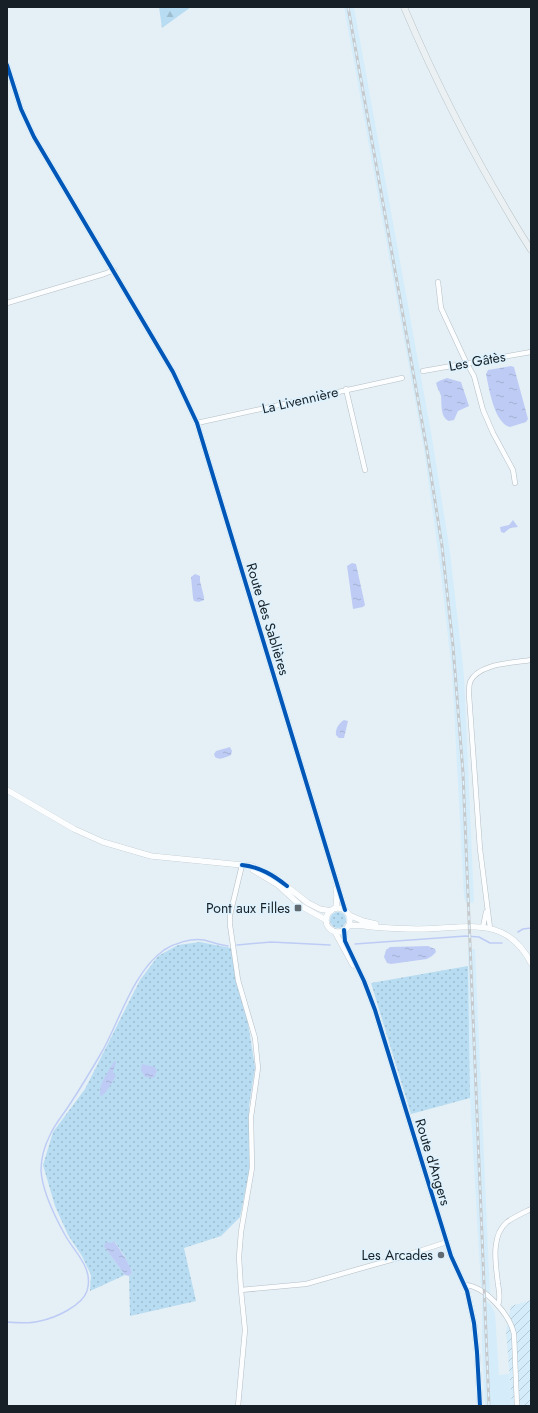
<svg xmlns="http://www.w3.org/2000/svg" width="538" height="1413" font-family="Jost,sans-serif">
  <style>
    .built { fill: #d5edfa }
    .industrial { fill: url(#industrial-furrows) }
    .grass { fill: url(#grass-dots) }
    .forest { fill: url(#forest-firs) }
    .water { fill: url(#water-ripples) }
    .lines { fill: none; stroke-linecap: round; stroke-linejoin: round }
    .stream { stroke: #beccf5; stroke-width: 1.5 }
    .minor-casing { stroke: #b5bec4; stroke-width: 5.5 }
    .tertiary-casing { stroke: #b5bec4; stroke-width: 6 }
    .secondary-casing { stroke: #b5bec4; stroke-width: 7 }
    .minor { stroke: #fbfdfe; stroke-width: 4.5 }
    .tertiary { stroke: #fbfdfe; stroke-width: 5.5 }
    .secondary { stroke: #ebf1f3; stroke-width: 6 }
    .rail-casing { stroke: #c6c9cb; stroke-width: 3 }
    .rail { stroke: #ddf2fe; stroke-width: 1.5; stroke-dasharray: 4.5; stroke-linecap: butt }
    .cycleway-casing { stroke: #ddf2fe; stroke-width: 6 }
    .cycleway { stroke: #0057b8; stroke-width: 4 }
    .poi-dot { fill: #5f696f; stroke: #ddf2fe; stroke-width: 1.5 }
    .labels { text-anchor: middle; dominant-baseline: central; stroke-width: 3; stroke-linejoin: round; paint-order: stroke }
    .street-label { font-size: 14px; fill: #172026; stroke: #ddf2fe }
    .poi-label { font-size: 14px; fill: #172026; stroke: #ddf2fe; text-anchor: end }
  </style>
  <defs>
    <pattern id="industrial-furrows" width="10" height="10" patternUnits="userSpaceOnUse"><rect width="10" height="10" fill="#d5edfa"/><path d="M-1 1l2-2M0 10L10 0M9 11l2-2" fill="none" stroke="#b6cbd6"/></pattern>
    <pattern id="grass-dots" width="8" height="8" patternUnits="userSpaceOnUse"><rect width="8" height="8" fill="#b8dcf1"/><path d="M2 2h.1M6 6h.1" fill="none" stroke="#9dbcce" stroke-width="1.8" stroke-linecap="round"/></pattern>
    <pattern id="forest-firs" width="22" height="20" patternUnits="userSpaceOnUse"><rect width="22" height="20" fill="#b8dcf1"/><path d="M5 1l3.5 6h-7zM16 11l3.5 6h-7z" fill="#9dbcce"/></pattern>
    <pattern id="water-ripples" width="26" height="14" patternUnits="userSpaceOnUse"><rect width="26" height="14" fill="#beccf5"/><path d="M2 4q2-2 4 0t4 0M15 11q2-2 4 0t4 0" fill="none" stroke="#a3afd2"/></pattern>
  </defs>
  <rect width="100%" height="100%" fill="#e5f0f6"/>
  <path class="built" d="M344,7h10l78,431 18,114 14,123 10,225 -1,3h-7l-2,-6 -12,-225 -13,-114 -15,-108z
    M468,949h7l15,347 -9,-9 -11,-189z
    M482,1297l9,8 4,8 4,62 10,-1 3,32h-27l-3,-55z"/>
  <path class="industrial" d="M531,1300v106h-19l-6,-75 5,-25z"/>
  <path class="grass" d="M330 920a8 8 0 1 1 16 0a8 8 0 1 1-16 0Z
    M200,942l31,6 6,37 11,38 7,44 -6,39 1,61 -10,50 -19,19 -37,12 12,53 -66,15 -1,-40 3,-3 -8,-18 -10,-14 -9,7 20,27 -35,16 1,-16 -9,-19 -14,-21 -13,-29 -12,-41 10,-33 32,-43 55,-109 18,-24 20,-11z
    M468,966l2,132 -59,16 -40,-131z"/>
  <path class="forest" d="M159,7h32l-29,21z"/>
  <path class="water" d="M511,366l3,1 14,52 -2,3 -16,5c-16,-4 -21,-39 -24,-53l2,-4z
    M447,378l14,4 8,24 -11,5 -4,9 -5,1c-9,-4 -7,-16 -8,-25 -1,-4 -4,-8 -5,-13l3,-2z
    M513,520l5,7 -8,1 -6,5 -3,-1 -1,-5 9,-2z
    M352,563l4,1 9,41 -2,2 -10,2 -6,-43z
    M195,574l5,2v5l4,16v3l-5,2 -5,-1 -1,-3 -2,-21z
    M344,720l4,1 -4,17h-5l-3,-3c-1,-6 3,-12 8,-15z
    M230,747l2,4 -1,4c-5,2 -11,6 -16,2l-1,-3 2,-3z
    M428,946l7,3 1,3 -4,4 -5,3 -36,5 -4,-1 -3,-6 2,-7 4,-3z
    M114,1061l2,1 -3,10 3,4 -10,16 -4,4 -2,-1c-1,-12 8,-23 14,-33z
    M142,1064l13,3 2,4 -3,7 -9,-1 -4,-7z
    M114,1241c7,11 14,19 18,32l-3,3 -4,-1 -20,-27 -1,-3 3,-3 4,1z"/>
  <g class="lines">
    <path class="stream" d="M518,932l5,-3 8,-1
      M355,944l111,-8 13,1 11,6h12
      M237,945l34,-3 59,3
      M7,1322c11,1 23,2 33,-1 15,-3 42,-15 47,-30 7,-23 -12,-38 -22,-56 -10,-18 -23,-45 -24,-65 0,-12 4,-25 9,-35 5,-11 12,-19 18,-28 12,-18 24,-38 35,-57 17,-31 31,-79 61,-100 11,-7 27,-12 40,-10 8,2 16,5 24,6"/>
    <g class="minor-casing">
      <path id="minor" d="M438,282l3,26 25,54 8,14 9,34 10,23 20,37 2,13
        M7,303l97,-29 10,-4
        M423,371l108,-19
        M346,389l19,81
        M197,423l205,-45
        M483,927l3,-15
        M490,928l-10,-79 -11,-154c0,-4 0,-9 1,-13 8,-19 44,-19 61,-22
        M465,1285c20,1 45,30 49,49l3,72
        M241,1290l-2,-33 2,-25 11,-64 -1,-51 7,-49 -3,-30 -17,-58 -8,-55v-10l12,-50
        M498,1305c3,-6 1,-14 0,-21 -2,-18 -8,-48 9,-62 7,-5 16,-9 24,-13
        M238,1406l7,-76 -4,-40 65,-6 95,-27 46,-15"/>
    </g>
    <g class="tertiary-casing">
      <path id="tertiary" d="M7,65l14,44 13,28 139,235 24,51 148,487
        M7,790l67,39 29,13 48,14 101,10 23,11 33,26 12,6 11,2
        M253,870l25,15 23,21 25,14
        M336,908l1,-13 -1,-6
        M326 920a12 12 0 1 1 24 0a12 12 0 1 1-24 0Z
        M349,915l14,6 13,3
        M348,926c9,-2 16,0 25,1 14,1 29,2 43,2 46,1 89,-17 115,34
        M344,930l1,11 19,40 11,29 76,246 16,35 7,32 3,29 3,54
        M335,932l18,33"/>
    </g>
    <g class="secondary-casing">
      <path id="secondary" d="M404,7c36,85 78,165 127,243"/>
    </g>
    <use href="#minor" class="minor"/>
    <use href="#tertiary" class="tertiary"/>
    <use href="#secondary" class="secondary"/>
    <g class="rail-casing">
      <path id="rail" d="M348,7l79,443 15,96 11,100 10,127 26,633"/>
    </g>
    <use href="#rail" class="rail"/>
    <g class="cycleway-casing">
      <path id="cycleway" d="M7,65l14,44 13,28 139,235 24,51 148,487
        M242,865c18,2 31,10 45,21
        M344,930l1,11 19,40 11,29 76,246 16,35 7,32 3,29 3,54"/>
    </g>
    <use href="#cycleway" class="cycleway"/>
  </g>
  <g class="poi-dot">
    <rect x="294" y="904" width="8" height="8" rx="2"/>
    <circle cx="441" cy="1255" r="4"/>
  </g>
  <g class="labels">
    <g class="street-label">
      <text transform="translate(477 361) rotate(-10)">Les Gâtès</text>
      <text transform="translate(300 400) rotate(-13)">La Livennière</text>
      <text transform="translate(268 619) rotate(73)">Route des Sablières</text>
      <text transform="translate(433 1162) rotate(73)">Route d'Angers</text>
    </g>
    <g class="poi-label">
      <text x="290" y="908">Pont aux Filles</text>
      <text x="433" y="1255">Les Arcades</text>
    </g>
  </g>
  <rect width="538" height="1413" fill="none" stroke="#172026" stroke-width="16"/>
</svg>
